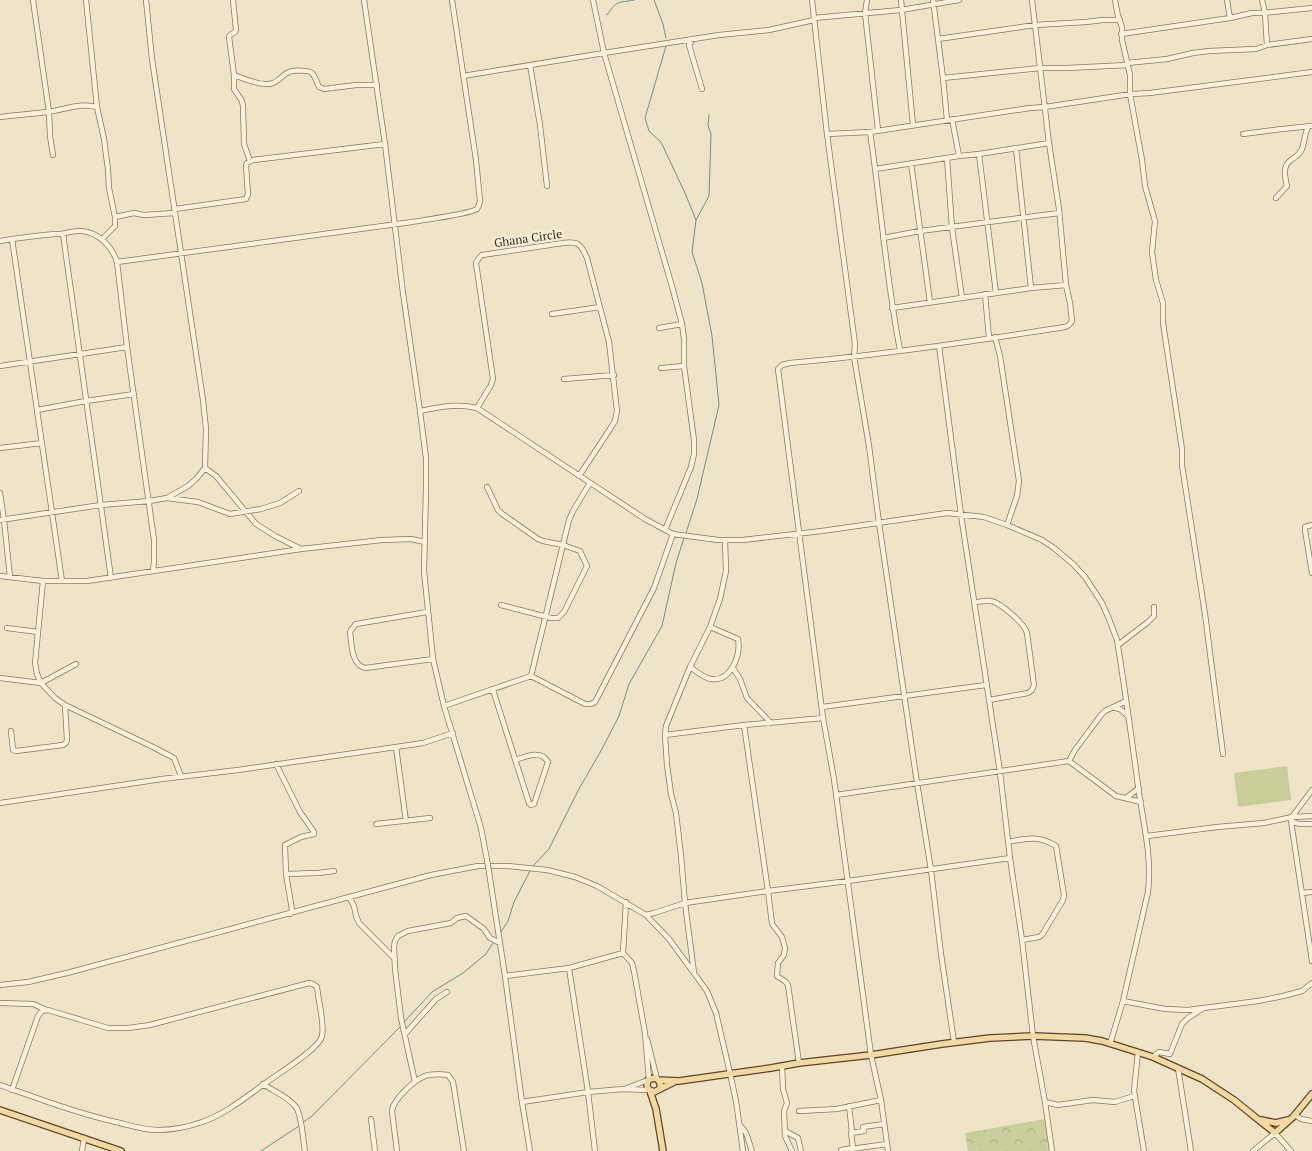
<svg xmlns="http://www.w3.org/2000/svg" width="1312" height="1151" font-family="'PT Serif',serif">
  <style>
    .forest { fill: url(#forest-crowns) }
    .pitch { fill: #c9cf9b }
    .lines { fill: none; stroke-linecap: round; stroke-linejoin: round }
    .stream { stroke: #6f938a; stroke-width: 1 }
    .minor-casing { stroke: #8d765c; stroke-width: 6 }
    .major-casing { stroke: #5b4430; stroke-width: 8 }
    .minor { stroke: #faf1dc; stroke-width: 4.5 }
    .major { stroke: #f3d9a0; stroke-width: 5.5 }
    .minor-bridge-casing { stroke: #8d765c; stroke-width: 6; stroke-linecap: butt }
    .minor-bridge { stroke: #faf1dc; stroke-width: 4.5 }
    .labels { text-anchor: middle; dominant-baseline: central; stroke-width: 4.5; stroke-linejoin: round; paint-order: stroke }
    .street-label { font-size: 12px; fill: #3d2e20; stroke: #f7eed8 }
  </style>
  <defs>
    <pattern id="forest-crowns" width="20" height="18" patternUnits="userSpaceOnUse" patternTransform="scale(1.25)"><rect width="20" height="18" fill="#c9cf9b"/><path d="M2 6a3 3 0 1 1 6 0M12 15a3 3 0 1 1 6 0" fill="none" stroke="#aeb285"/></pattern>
  </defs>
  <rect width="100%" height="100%" fill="#f0e4c8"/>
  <path class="forest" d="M1045,1119l3,32h-80l-3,-18z"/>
  <path class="pitch" d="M1287,766l4,34 -53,7 -4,-34z"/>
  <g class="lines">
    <path class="stream" d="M654,0l9,24 3,14
      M607,15c10,-15 11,-12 27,-15
      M666,46l-21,72 4,13 12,11 24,51 11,27
      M686,533l11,-34 22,-94 -7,-69 -10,-53 -10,-31 4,-32 13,-24 2,-62 -3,-8 1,-11
      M533,866l16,-17 31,-62 22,-38 17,-33 10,-32 33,-58 14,-63 8,-25
      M501,932l7,-11 6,-19 16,-31
      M404,1022l28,-30 31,-19 23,-19 7,-11
      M302,1123l10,-7 89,-90
      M261,1151l38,-25"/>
    <g class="minor-casing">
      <path id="minor" d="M33,0l16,112 1,24 3,19
        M86,0l11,107 7,32 4,31 1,18 6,29v9l-13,13
        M146,0l6,59 51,341 3,29 -1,39 11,8 40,48 19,12 26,13
        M233,0l3,30 -1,2 -5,3 -1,2 5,38v14l8,12 1,5 1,38 6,17
        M364,0l21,144 18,149 17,118 6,47v30l-2,83 9,88 11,47 37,122 6,32
        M593,0l11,53 115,-18 50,-5 45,-10
        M812,0l15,134 28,210 -1,13 15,89 10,77 38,260 14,87 10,84 13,88
        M867,0l-2,13 13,117
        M901,0l12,125
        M933,0l10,78 4,42
        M1115,0l3,16 4,11v13l8,35v19l12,66 3,26 10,35 -3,31 4,28 7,23v20l19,126v16l23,149 18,140
        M1227,0l3,18
        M814,18l87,-8 58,-10
        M1121,34l109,-16 22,-5h10l50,-5
        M693,39l-4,6 13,44
        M938,39l97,-14 51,-3 17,-2h17
        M1267,45l45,-6
        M1127,63l40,-4 26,-6 16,-2 47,-2 11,-4 -2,-32 -3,-13
        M530,65l10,60 7,61
        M234,75c10,4 24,10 35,9 10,-1 12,-9 20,-12 4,-2 20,-2 23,1 3,3 5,10 7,14l5,2 32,-4h21
        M463,76l141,-23 69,237 9,34 2,15v27l10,74v14l-3,13 -26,63
        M943,78l97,-10h26l62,-3
        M0,117c16,-2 31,-3 47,-5 17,-2 33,-10 50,-5
        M952,119l7,37
        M870,132c11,73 16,146 30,218
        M827,134l43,-2 160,-24 15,-1 86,-13 19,-1 162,-21
        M1243,134l39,-5 29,-3
        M1016,148l15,140
        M979,154l17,139
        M947,158l5,70 10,70
        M911,163l19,139
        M875,169l84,-13 20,-2 70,-11
        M1276,198l11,-12c-2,-9 -5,-20 4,-26 5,-4 8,-4 11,-11 3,-8 2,-16 7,-23
        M175,209l71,-10 2,-5 -2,-28 1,-3 6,-3 132,-16
        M115,217l19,-4 10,2 31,-2
        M63,234l48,344
        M883,238l37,-7 139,-18
        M12,239l50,342
        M0,241c19,-3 39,-6 58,-7 8,0 15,-4 23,-3 17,1 31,15 36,31l10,85 27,193v21l-1,10
        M117,262l295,-40c11,-2 58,-8 65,-13 2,-3 2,-4 3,-8l-4,-41 -24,-160
        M985,294l4,44
        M892,308l139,-20 35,-3
        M552,314l48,-7
        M659,328l23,-4
        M995,337l5,19 19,125 -2,15 -10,29
        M937,346h2l22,169 39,257 10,86 12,82 11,96 12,66 7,49
        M0,366l127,-19
        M661,368l23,-2
        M564,379l50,-4
        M477,408l14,-23 2,-6 -17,-116 3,-5 3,-3 81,-12c15,-2 18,1 24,15l22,84 8,69 -2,10 -5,8 -31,47
        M37,410l49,-9 48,-7
        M420,411c20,-4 36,-8 57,-3l168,111 28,15 45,6h25l79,-9 125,-18 37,4 23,8 35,15 12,8 19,16 12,13 17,26 7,16 8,21 3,19c7,45 13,89 19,134 5,33 13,65 9,99l-25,109 -13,43
        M0,448l42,-5
        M487,487l11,23 3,3 37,26 5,2 20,4 17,6 7,15 -23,46 -6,6h-7l-50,-13
        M0,493l4,27 6,57
        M167,498l31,4 32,12 31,-5 19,-6 19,-12
        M0,520l101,-15 48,-4 18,-3 21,-12 8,-7 9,-11
        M1312,525l-7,2v3l7,43
        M0,576l43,5h44l214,-32 81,-9 29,-1 14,3
        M43,581l-8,82 2,11 4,9 14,15 10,7 88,42 21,11 7,18
        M975,602c5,0 12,-2 16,-1 10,2 34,23 36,32l7,52 -2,5 -4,3 -39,7
        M427,612l-71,12 -5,6 -1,2c2,13 1,32 15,36l68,-9
        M7,628l31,4
        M1118,645l30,-23 6,-6v-9
        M690,667c6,4 14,11 21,12 20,3 30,-24 27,-40l-28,-12
        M733,668l7,11 7,19 24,25
        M531,676l38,-156 4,-9 17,-28
        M0,678l41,5 35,-19
        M493,690l36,113 2,2 3,-1 14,-42c-7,-13 -23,-5 -33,-2
        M444,706l87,-30 54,28h6l4,-2 59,-114 19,-54
        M822,707l164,-22
        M1115,708l5,1 8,7
        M744,725l24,166 80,-10 162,-23
        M11,731l2,19 3,1 47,-6 3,-2 1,-3 -2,-35
        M665,735l79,-10 79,-7
        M396,747l10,74
        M1069,761l6,-11 26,-35 4,-4 21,-10
        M276,764l24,48 14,20v2l-13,3 -16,8 1,29 6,36 -2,4
        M836,795l233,-34 47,35 17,4 8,2
        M1126,798l13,-10
        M0,803l162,-24 76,-9 158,-23 27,-4 30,-10
        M1312,816l-20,1 -1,4 21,140
        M1291,821l8,3h13
        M376,824l54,-6
        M1147,836l70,-9 47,-4 28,-6 20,-27
        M1008,842c19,-4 31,-7 48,4l8,49 -1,5 -21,35 -3,2 -17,3
        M489,872l16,104 17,126 8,49
        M286,874l32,-1 16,-2
        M1302,893l10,-1
        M349,897l5,9 2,10 3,7 36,36
        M626,902l-3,51 9,10 2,8 11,62 4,47
        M646,915l8,-2 31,-10 -4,-47 -5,-43 -5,-19 -4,-29 -2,-30 1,-9 24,-59 20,-40 10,-28 6,-28 -1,-31
        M569,968l19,124 7,59
        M694,973l-9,-70 83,-12 4,33 10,13 3,11 -1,7 -6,8 -1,13 9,6 2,3 11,78
        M505,976l64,-8 54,-15
        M0,985l28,-3 39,-9 364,-98 47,-9h29l40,4 28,7 22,9 49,29 23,24 38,52 9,22 14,60 6,28 7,50
        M1123,1001l42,8 23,1 70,-9 25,-5 19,-5 10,-8
        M0,1003l33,1 14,6
        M405,1034l31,-35 11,-7
        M647,1039l10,40
        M1138,1052l-4,39 10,60
        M1153,1057l6,-5 11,2 12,-30 6,-6 14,-9
        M782,1066l1,23 4,14 -3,8 1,25 7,15
        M1178,1068l13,83
        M415,1082l-14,-64 -6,-49 -1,-22 1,-6 3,-5 10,-5 43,-8 6,-5 9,-2 18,13 6,9 10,5
        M263,1084c10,7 26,13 33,23 6,9 7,33 9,44
        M0,1085c40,14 79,29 120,38 12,3 25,7 37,7 16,0 31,-3 45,-8 24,-8 45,-26 65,-40 11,-8 53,-34 55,-46 3,-12 -4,-36 -5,-49l-4,-3 -4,-1 -159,42 -22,3h-20l-60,-18 -6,1 -4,5 -26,74
        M627,1088l21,-8
        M522,1102l66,-10 35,-3 26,1
        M1045,1102l13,3 35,-5 22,2 19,-6
        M849,1106l3,26
        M799,1111l38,-2 44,-9
        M1295,1115l6,4 11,2
        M371,1119l4,32
        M740,1125l6,8 6,18
        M785,1131l13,7 3,13
        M851,1149l36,-5
        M841,1150l12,-2 -2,-15 13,-2 -1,-4 21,-3
        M82,1151l2,-13
        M397,1151l-5,-39c0,-12 24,-34 36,-37 7,-1 14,-1 20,0l5,7 11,69
        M888,1151l-7,-51 -10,-45 -37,-276 -11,-61 -45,-349 4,-4 8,-2c92,-8 184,-22 275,-36l4,-2 3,-4 -2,-18 -4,-18 -7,-76 -10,-66 -17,-143
        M1253,1151l22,-18 16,18"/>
    </g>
    <g class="major-casing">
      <path id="major" d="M658,1080l21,1 92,-13 28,-5 72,-8 71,-11 48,-6 43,-2 52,2 17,3 51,16 49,22 32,21 41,33 18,-16 19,-23
        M660,1088c1,-5 -1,-9 -6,-10l-6,2 -1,5 1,4 6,3 20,-10
        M650,1091l6,18 7,42
        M0,1110l121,41
        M1261,1120l15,3 12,-3"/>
    </g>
    <use href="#minor" class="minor"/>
    <use href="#major" class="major"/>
    <g class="minor-bridge-casing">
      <path id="minor-bridge" d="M487,860l2,12"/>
    </g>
    <use href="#minor-bridge" class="minor-bridge"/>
  </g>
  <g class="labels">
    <g class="street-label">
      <text transform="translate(528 238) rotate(-8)">Ghana Circle</text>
    </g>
  </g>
</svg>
